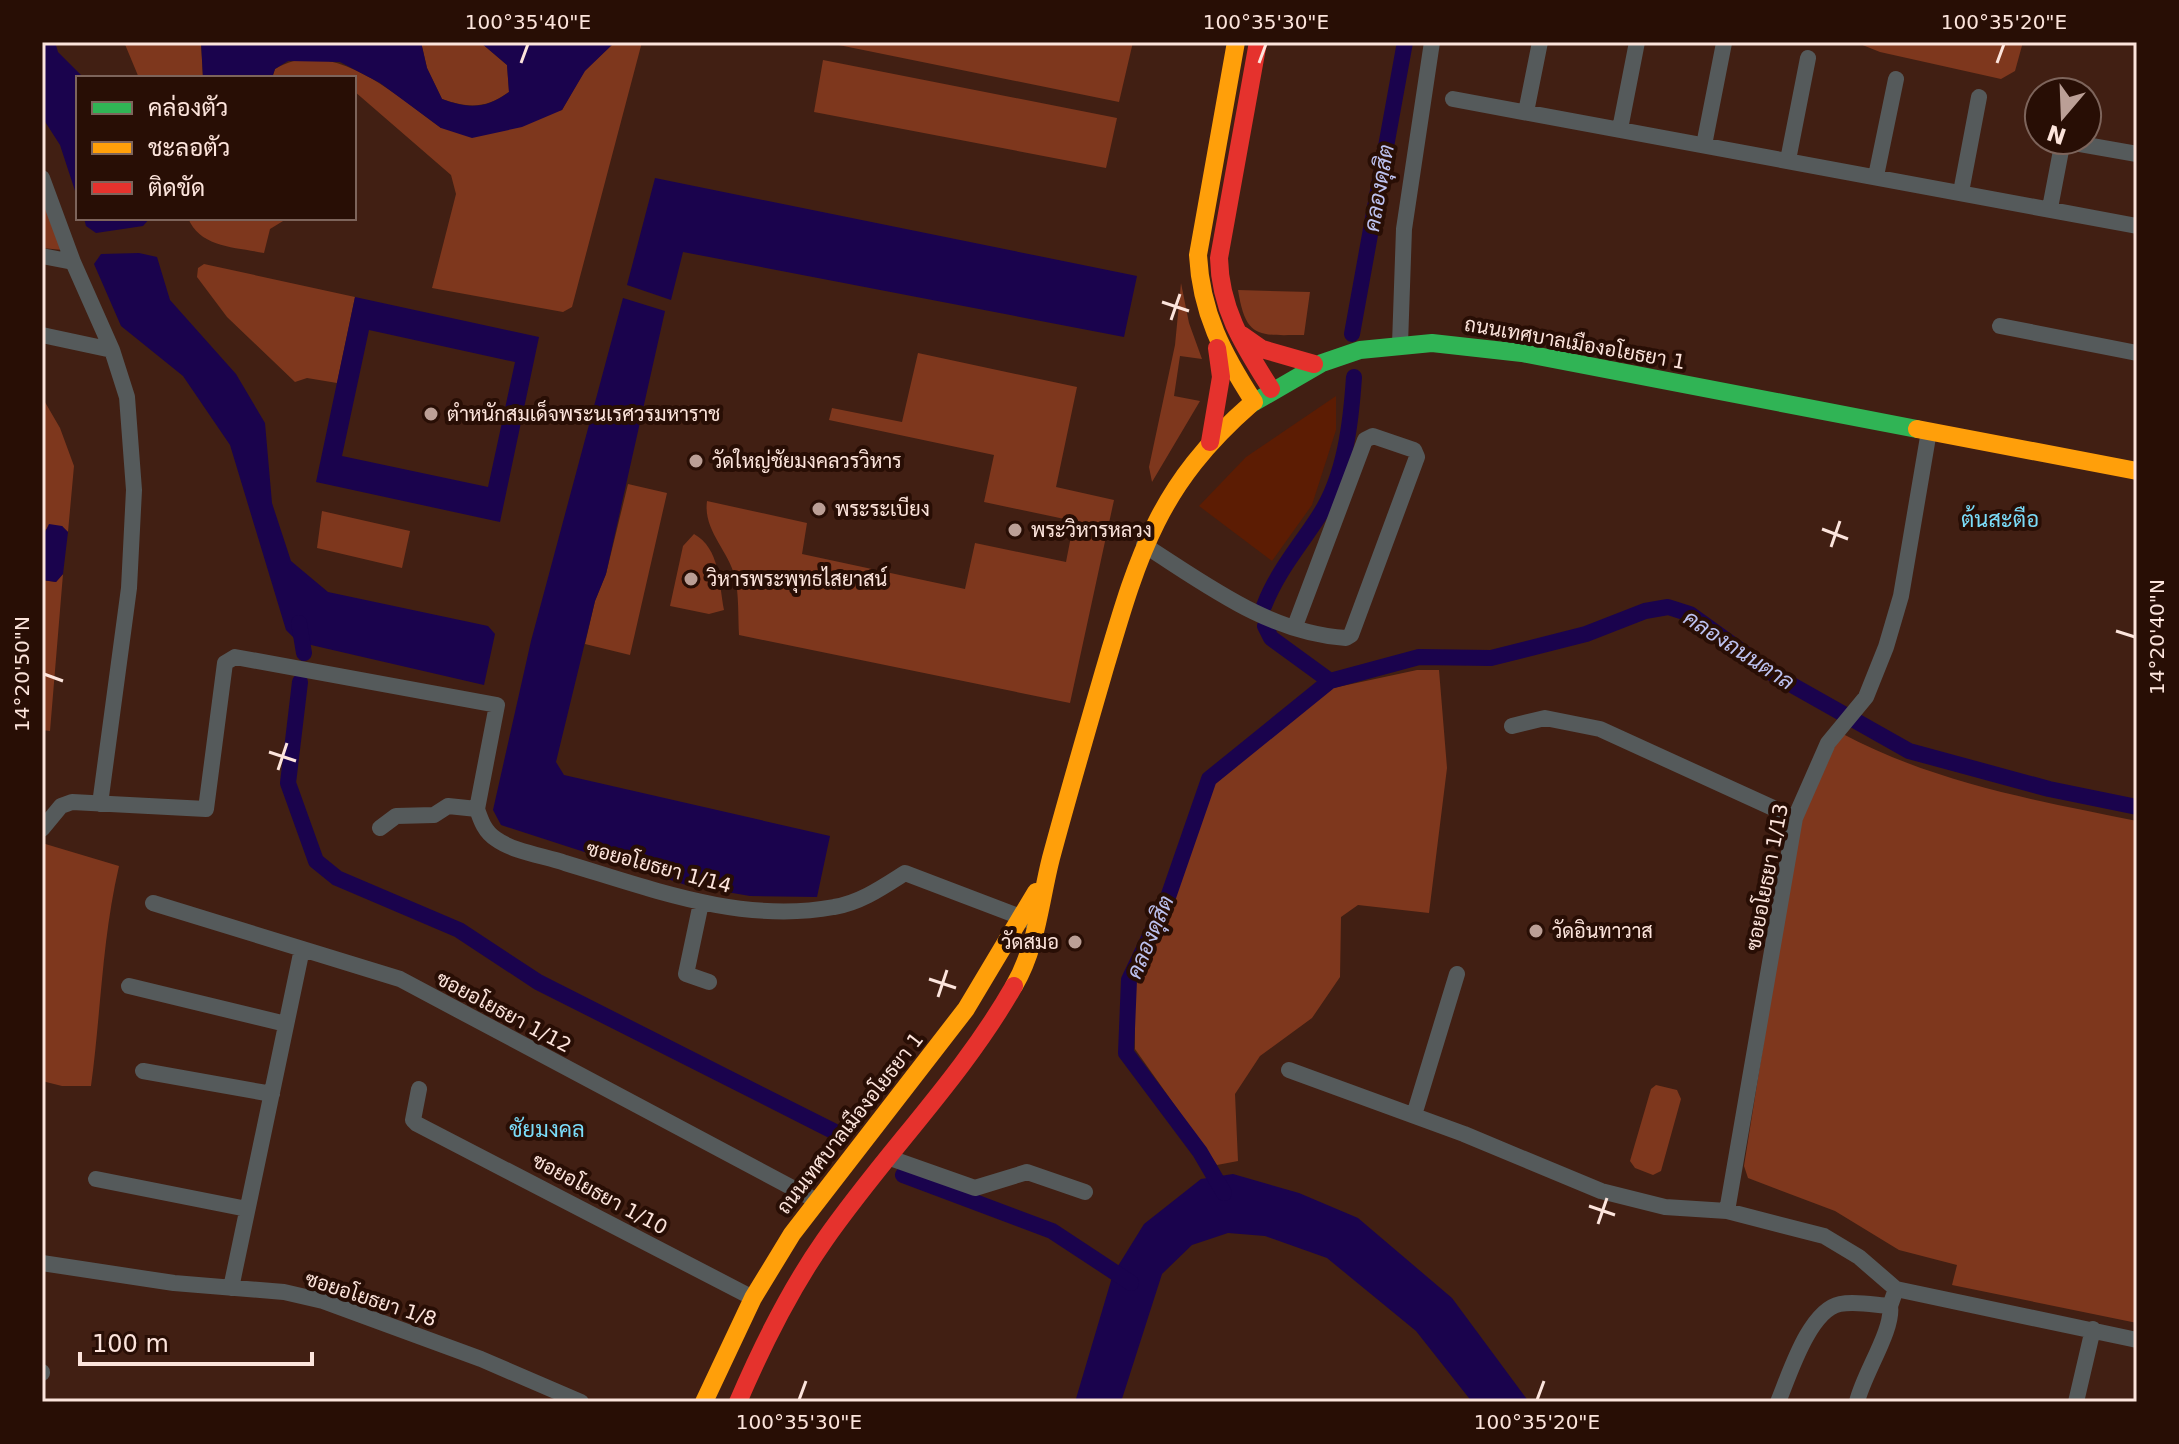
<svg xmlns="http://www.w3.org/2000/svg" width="2179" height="1444" font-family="'DejaVu Sans',Sarabun,sans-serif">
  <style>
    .built { fill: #5c1c03 }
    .green { fill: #7e371d }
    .water { fill: #1a034d; fill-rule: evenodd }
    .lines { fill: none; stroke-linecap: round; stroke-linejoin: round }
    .canal { stroke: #1a034d; stroke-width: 16 }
    .street { stroke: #555a5b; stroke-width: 16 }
    .fast { stroke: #30b455; stroke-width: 18 }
    .slow { stroke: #ff9f0a; stroke-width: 18 }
    .jam { stroke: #e5322d; stroke-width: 18 }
    .ticks { fill: none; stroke: #fce4dc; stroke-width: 3 }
    .poi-dot { fill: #bb9f96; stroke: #280e05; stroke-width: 3 }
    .labels { text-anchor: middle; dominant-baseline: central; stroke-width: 8; stroke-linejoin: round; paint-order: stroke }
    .street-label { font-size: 20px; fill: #fce4dc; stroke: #280e05 }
    .poi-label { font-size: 20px; fill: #fce4dc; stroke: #280e05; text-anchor: start }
    .water-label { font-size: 22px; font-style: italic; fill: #bdc2f0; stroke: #280e05 }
    .neighbourhood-label { font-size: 22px; fill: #7bdcf9; stroke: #280e05 }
    .neatline { fill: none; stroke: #fce4dc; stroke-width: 3 }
    .ticks-label { font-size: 20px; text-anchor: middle; fill: #fce4dc }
  </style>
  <rect width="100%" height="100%" fill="#411f13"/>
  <path class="built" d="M1336,396v34l-24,75 -40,56 -73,-55 47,-49z"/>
  <path class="green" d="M124,42h77l2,36h-64z
    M421,42h59l27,23 2,27c-24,17 -40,16 -67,7l-15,-31z
    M615,42h27l-70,265 -9,5 -131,-24 24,-94 -5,-19 -97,-84v-13h-82l3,-9c57,-34 122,27 166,59l121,-18 23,-40z
    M824,42h309l-14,60z
    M1855,42h168l-8,29 -14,8 -121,-27z
    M823,60l294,58 -11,50 -292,-56z
    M42,191l21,59 -21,-2z
    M188,218h100l-18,11 -6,24c-28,-6 -64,-5 -76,-35z
    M204,264l151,33 -18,86 -30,-5 -12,4 -68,-65 -30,-40 1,-9z
    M1181,283l8,40 13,36 -22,-3 -6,40 26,5 -48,81 -3,-15 26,-122z
    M1238,290l72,2 -6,43c-45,0 -58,5 -66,-45z
    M918,353l159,34 -21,100 58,13 -44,203 -331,-68c-1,-19 0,-40 -4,-58 -7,-27 -32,-47 -28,-76l100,22 -5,31 163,35 10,-46 91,19 8,-41 -90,-19 10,-47 -165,-35 3,-12 70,14z
    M42,397l18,31 14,38 -6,66 -6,-6 -19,4 -1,8z
    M628,484l39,9 -37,162 -45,-11 10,-43 11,-27z
    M322,511l88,20 -8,37 -85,-20z
    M694,534c26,14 25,50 30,76l-15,4 -39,-8 13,-60z
    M63,574l-13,157 -8,-1v-150l14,2z
    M1417,670h22l8,98 -18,145 -71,-8 -17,12 -1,60 -28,41 -52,38 -25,38 3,67 -21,4 -82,-116v-67l36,-79 42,-120 120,-95z
    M1841,733c94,50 193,67 296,88v502l-185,-38 5,-20 -58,-15 -64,-39 -87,-33 -4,-12 55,-346z
    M42,843l77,23c-17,73 -18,146 -28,220h-29l-20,-5z
    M1656,1085l21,5 4,9 -20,72 -8,4 -18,-7 -5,-7 21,-72z"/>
  <path class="water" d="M42,42h13l3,10 26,26h-6v122l-18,-55 -18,-28z
    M201,42h220l6,26 15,31c27,10 44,10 67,-7l-2,-27 -27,-23h135l-30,29 -23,39 -40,17 -50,11 -31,-10 -61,-45 -40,-21 -52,-1 -13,8 -3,9h-69z
    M655,178l482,98 -13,61 -441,-85 -12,48 -44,-15z
    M84,218h66l-7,8 -47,7 -10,-7z
    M139,253l18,4 13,43 66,74 29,49 7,80 19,58 37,31 160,34 7,8 -11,51 -186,-43 -12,-12 -56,-185 -47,-69 -62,-50 -27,-62 7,-10z
    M355,297l184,40 -39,185 -184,-40zM369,330l146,32 -27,125 -146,-31z
    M623,298l42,13 -59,263 -11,27 -39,161 8,13 266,61 -13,61 -67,-1 -64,-11 -185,-60 -8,-15 38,-169z
    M49,524l13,2 6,6 -5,42 -7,8 -14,-2v-42z
    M1233,1174l66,19 59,25 94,80 77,104h-57l-56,-71 -89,-73 -62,-22 -37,-3 -36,12 -30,29 -41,128h-46l38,-128 31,-50 57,-45z"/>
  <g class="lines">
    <path class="canal" d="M1352,334l53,-292
      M1264,606c13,-34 35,-59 55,-90 26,-39 32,-94 35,-139
      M299,623l5,30
      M1265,626l6,12 59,43
      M300,682l-12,101 28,78 21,17 122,52 79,52 305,154
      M903,1175l149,56 79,52
      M1224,1193l-24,-41 -74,-99 3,-73 38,-80 42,-121 121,-98 89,-24 72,1 95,-24 59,-23 23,-4 22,7 86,62 133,75 140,38 88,18"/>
    <path class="street" d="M1453,99l684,127
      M1526,112l14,-70
      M1620,129l17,-87
      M2063,141l74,13
      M1704,145l20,-102
      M1788,160l20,-102
      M1876,176l20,-97
      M42,178l31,84 39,88
      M1961,192l18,-95
      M2050,208l13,-68
      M42,256l31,6
      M2000,326l137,27
      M42,335l70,15 15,47 7,93 -5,98 -29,216
      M1400,344l4,-115 28,-187
      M1144,545c63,40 125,88 202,93l5,-3 66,-178 -3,-7 -41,-14 -8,4 -70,186
      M1512,726l33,-8 55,11 195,89
      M380,828l16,-12 38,-1 14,-9 29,3
      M42,829l19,-23 11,-4 134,7 19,-146 10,-6 262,48 -20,104c4,12 8,23 19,30 18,13 49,17 69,24 87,26 177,61 269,44 26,-4 49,-20 71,-34l126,48
      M153,903l247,76 417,222
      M701,903l-15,71 23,8
      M129,986l157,38
      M1289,1070l175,64 137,57 64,16 62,4 97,25 35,21 37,32 241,51
      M143,1071l129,23
      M419,1089l-6,31 4,4 336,174
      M1414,1115l43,-141
      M890,1158l85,30 52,-16 58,20
      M96,1179l151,30
      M1727,1211l68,-393 33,-75 38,-46 20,-50 15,-51 28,-165
      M42,1263l132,20 110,9 39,9 158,58 100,43
      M231,1288l71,-339
      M42,1373v-1
      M1778,1402c11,-26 31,-92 62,-98 16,-3 35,1 50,2l6,-17
      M1857,1402c6,-27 37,-73 33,-96
      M2076,1402l17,-73"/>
    <path class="fast" d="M1251,404l71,-41 38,-13 72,-7 90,10 395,76"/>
    <path class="slow" d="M1236,42l-38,213c3,58 25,99 56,147
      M1917,429l220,42
      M1014,986c23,-39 26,-85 37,-128 17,-63 35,-125 53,-187 34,-115 53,-185 147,-267
      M704,1402l49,-104 39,-64 174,-225 70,-117"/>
    <path class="jam" d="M1258,42l-39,216c1,52 25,88 52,131
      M1242,335l20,14 52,15
      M1210,442l11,-65 -4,-29
      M738,1402c24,-56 51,-111 86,-161 61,-88 137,-162 190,-255"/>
  </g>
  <path class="ticks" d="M521,63l7,-19M1259,63l7,-19M1997,63l7,-19M1162,302l27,9M1171,320l9,-26M1822,529l26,10M1831,547l9,-26M2116,631l19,6M44,674l19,7M269,752l27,9M278,770l9,-27M929,979l27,9M938,997l9,-27M1589,1206l26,9M1598,1224l9,-26M799,1400l7,-19M1537,1400l7,-19"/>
  <g class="poi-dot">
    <circle cx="431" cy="414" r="8"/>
    <circle cx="696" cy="461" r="8"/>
    <circle cx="819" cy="509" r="8"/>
    <circle cx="1015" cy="530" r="8"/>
    <circle cx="691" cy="579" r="8"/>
    <circle cx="1536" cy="931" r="8"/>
    <circle cx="1075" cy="942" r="8"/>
  </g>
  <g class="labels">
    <g class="street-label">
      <text transform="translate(1575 343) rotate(10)">ถนนเทศบาลเมืองอโยธยา 1</text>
      <text transform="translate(659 867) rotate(15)">ซอยอโยธยา 1/14</text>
      <text transform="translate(1767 877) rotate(-79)">ซอยอโยธยา 1/13</text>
      <text transform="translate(504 1012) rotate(28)">ซอยอโยธยา 1/12</text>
      <text transform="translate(850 1123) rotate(-52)">ถนนเทศบาลเมืองอโยธยา 1</text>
      <text transform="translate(600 1194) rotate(28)">ซอยอโยธยา 1/10</text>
      <text transform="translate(371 1299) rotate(18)">ซอยอโยธยา 1/8</text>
    </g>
    <g class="poi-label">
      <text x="447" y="414">ตำหนักสมเด็จพระนเรศวรมหาราช</text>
      <text x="712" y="461">วัดใหญ่ชัยมงคลวรวิหาร</text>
      <text x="835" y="509">พระระเบียง</text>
      <text x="1031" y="530">พระวิหารหลวง</text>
      <text x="707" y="579">วิหารพระพุทธไสยาสน์</text>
      <text x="1552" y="931">วัดอินทาวาส</text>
      <text x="1059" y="942" text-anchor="end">วัดสมอ</text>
    </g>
    <g class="water-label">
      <text transform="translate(1379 188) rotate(-80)">คลองดุสิต</text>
      <text transform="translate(1739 650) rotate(33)">คลองถนนตาล</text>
      <text transform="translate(1150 937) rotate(-67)">คลองดุสิต</text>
    </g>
    <g class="neighbourhood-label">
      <text x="2000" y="519">ต้นสะตือ</text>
      <text x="547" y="1129">ชัยมงคล</text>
    </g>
  </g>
  <rect width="2179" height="1444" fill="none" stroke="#280e05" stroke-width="88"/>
  <rect x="76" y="76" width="280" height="144" fill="#280e05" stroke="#7d645b" stroke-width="2"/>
  <rect x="92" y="102" width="40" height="12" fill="#30b455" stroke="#7d645b" stroke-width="2"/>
  <text x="148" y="116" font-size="24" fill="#fce4dc">คล่องตัว</text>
  <rect x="92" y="142" width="40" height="12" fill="#ff9f0a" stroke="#7d645b" stroke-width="2"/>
  <text x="148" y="156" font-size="24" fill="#fce4dc">ชะลอตัว</text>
  <rect x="92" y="182" width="40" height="12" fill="#e5322d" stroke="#7d645b" stroke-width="2"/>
  <text x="148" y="196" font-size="24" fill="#fce4dc">ติดขัด</text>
  <g transform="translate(2063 116) rotate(199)"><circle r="38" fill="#280e05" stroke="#7d645b" stroke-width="2"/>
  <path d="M0-6L14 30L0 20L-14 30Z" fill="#bb9f96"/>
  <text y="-12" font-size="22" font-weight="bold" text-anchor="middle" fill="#fce4dc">N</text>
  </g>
  <path d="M80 1352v12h232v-12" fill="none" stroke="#fce4dc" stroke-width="4"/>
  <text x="92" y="1352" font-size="24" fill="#fce4dc" stroke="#280e05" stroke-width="6" paint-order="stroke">100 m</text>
  <rect x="44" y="44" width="2091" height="1356" class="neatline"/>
  <g class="ticks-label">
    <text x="528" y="29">100°35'40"E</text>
    <text x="1266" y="29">100°35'30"E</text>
    <text x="2004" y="29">100°35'20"E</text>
    <text transform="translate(2157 637) rotate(-90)" y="7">14°20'40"N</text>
    <text transform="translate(22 674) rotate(-90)" y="7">14°20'50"N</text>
    <text x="799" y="1429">100°35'30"E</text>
    <text x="1537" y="1429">100°35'20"E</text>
  </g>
</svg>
